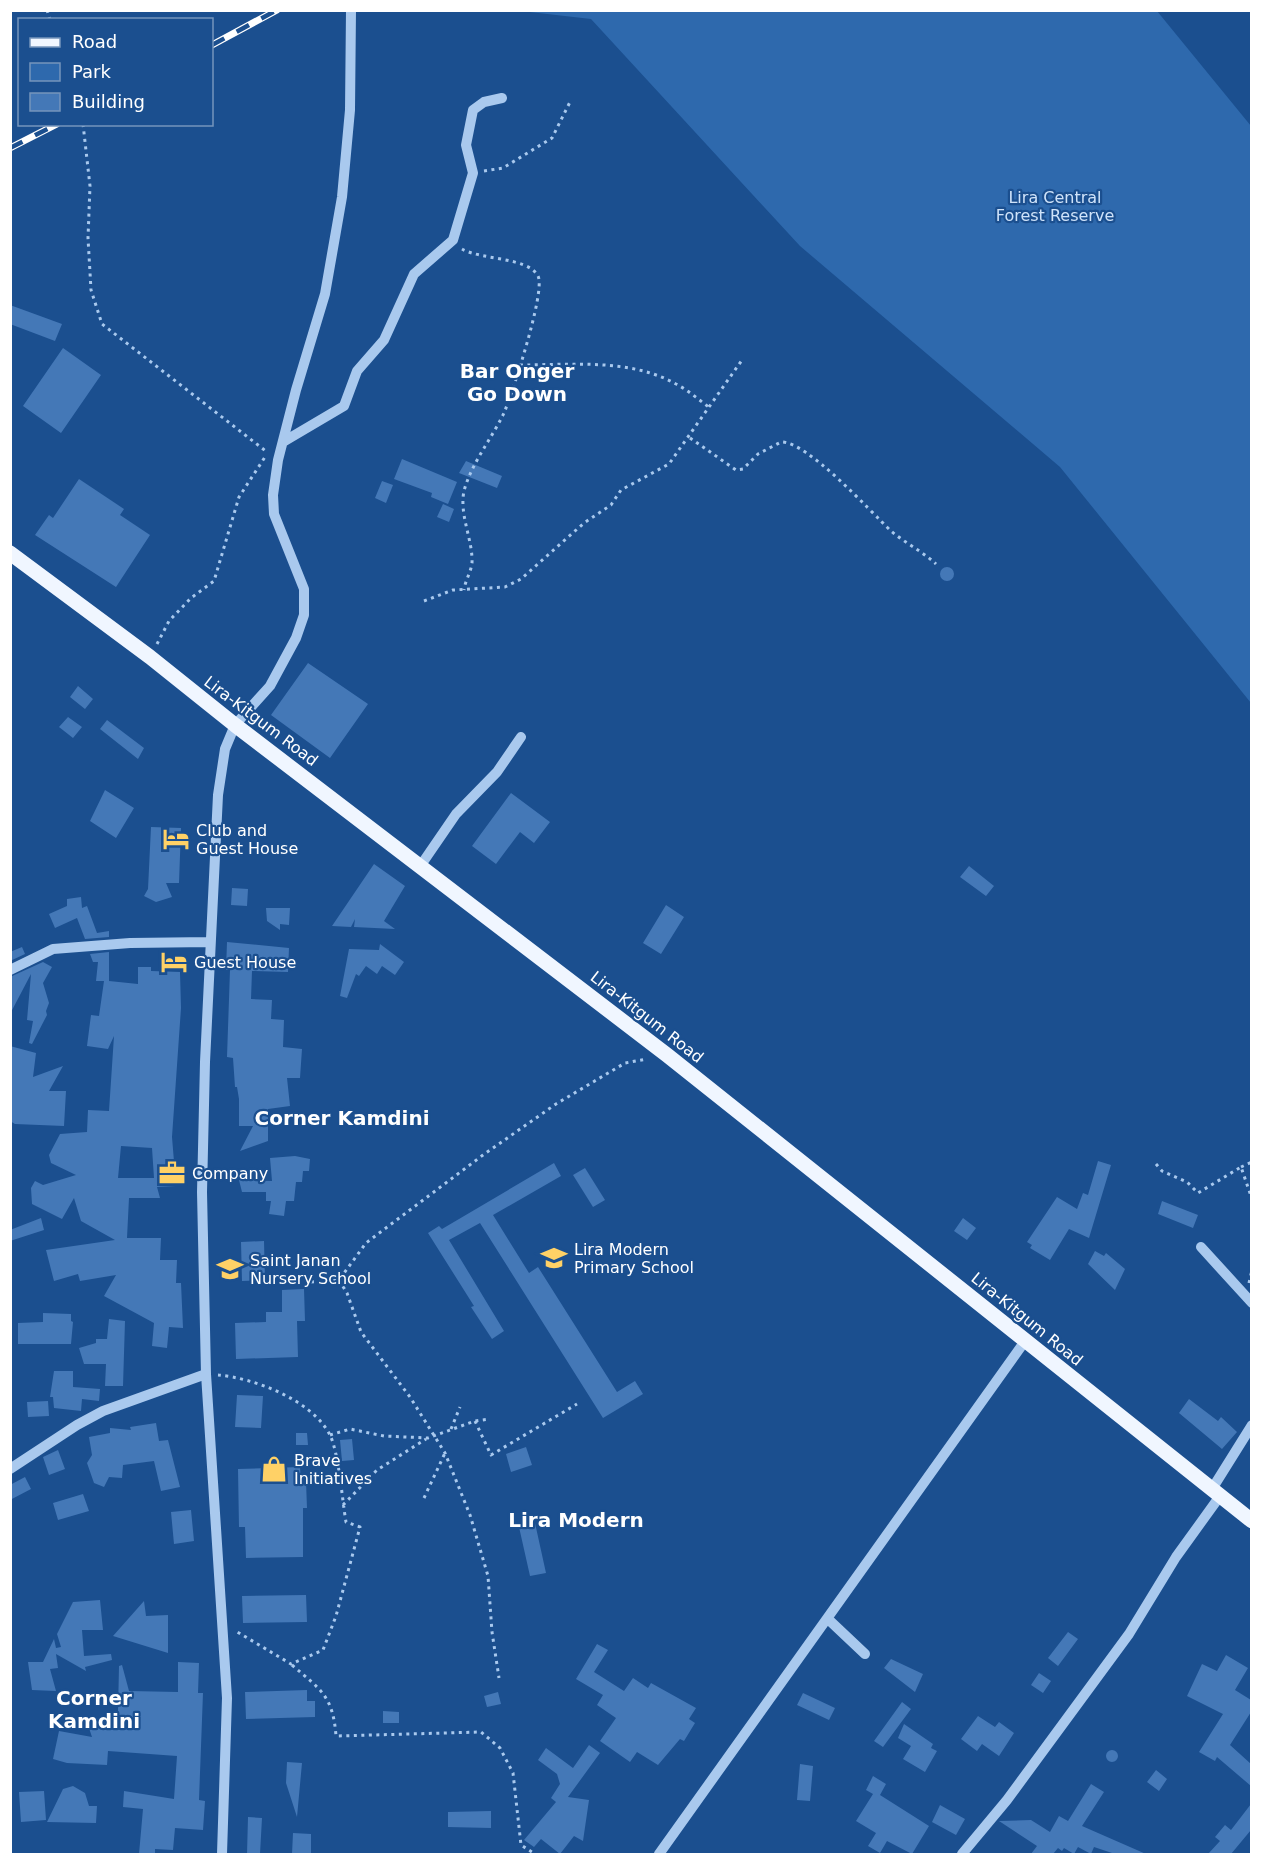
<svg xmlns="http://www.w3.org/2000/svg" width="1262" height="1865" font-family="'DejaVu Sans',sans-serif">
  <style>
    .green { fill: #2e69ad }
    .building { fill: #4478b7; fill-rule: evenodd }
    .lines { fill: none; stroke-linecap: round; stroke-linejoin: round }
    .path { stroke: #a9c9ee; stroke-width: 3; stroke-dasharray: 3 4.5; stroke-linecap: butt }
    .minor { stroke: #a9c9ee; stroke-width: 10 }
    .major { stroke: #f0f6ff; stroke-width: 15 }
    .rail-casing { stroke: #fff; stroke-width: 7 }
    .rail { stroke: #1b4f8f; stroke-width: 4.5; stroke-dasharray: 14; stroke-linecap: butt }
    .labels { text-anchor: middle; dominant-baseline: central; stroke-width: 4.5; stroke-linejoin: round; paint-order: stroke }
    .park-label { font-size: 16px; fill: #cfe3fa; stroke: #1b4f8f }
    .street-label { font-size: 16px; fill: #fff; stroke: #1b4f8f }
    .poi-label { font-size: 16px; fill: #fff; stroke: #1b4f8f; text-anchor: start }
    .quarter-label { font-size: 20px; font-weight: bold; fill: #fff; stroke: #1b4f8f }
  </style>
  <rect width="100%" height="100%" fill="#1b4f8f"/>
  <path class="green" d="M521,11h636l94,115v577l-191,-236 -260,-221 -209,-227z"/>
  <path class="building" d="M10,305l52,19 -7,17 -45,-17z
    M63,348l38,27 -40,58 -38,-27z
    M402,459l55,23 -9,22 -17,-7 1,-4 -38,-14z
    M466,461l36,15 -5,12 -38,-15z
    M79,479l45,30 -4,6 30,20 -34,52 -81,-52 14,-20 4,3z
    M382,481l11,4 -7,18 -11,-5z
    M443,504l11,5 -5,13 -12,-5z
    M940 574a7 7 0 1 1 14 0a7 7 0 1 1-14 0Z
    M308,663l60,41 -38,54 -59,-43z
    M78,686l15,13 -8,10 -15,-12z
    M68,717l14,10 -9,11 -14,-11z
    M107,720l37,28 -6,11 -38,-30z
    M105,790l29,18 -18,30 -26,-17z
    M511,793l39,29 -16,21 -14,-11 -24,32 -24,-18z
    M151,827l30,1 -2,55h-13l6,14 -16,5 -12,-6 4,-7z
    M374,864l31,22 -21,35 11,8 -41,-2 1,-8 -4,8 -19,-1z
    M969,866l25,20 -8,10 -26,-19z
    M232,888l16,1 -1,17 -16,-1z
    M81,897l1,11 5,-2 10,27 12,-2v6l-24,2 -8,-21 -22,10 -6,-14 18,-8v-7z
    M666,905l18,12 -23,37 -18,-11z
    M266,908h24l-1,17 -9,-1v6l-13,-9z
    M227,942l62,6 -1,24 -36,-1 -1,28 21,1 -1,19 13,1 -1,27 19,2 -2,29h-13l3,28 -22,3v32l-28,10 13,-25h-14v-27l-2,-12h-2l-2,-29 -6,-1 3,-87h-4z
    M380,944l24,18 -9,13 -13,-9 -5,8 -11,-8 -7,10 -3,-2 -9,24 -7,-2 9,-47 30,1z
    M22,947l3,7 -15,7v-9z
    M109,952v29l29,3v-17h13v4l29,1 1,36 -9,129 4,49 -19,1 3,11h-31l-2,40h34l-1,22h17l-1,23h5l2,45 -14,-1 -2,21 -15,-2 2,-23 -50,-27 12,-21 -36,6 -2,-7 -24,7 -8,-31 69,-10 -34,-19 -7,-23 -12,21 -30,-15 -1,-16 4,-7 8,4 33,-10 -25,-12 -2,-8 11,-21 27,-2 1,-22 21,1 5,-75 -6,13 -21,-3 4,-31 8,1 5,-35h-8l2,-19h-5l-3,-8zM121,1146l31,2 2,30h-36z
    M43,962l9,5 -9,16 6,20 -3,8 1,4 -15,29 -3,-1 4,-22 -6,-1 4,-46 -21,40v-37z
    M10,1046l26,7 -3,24 30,-11 -14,25h17l-2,35 -49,-2 -5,-3z
    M295,1156l15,3 -1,12h-6l-1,11h-6l-2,19h-8l-2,15 -15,-2 2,-13h-5v-9h-24l-3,-12 33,1 -2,-23z
    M1098,1161l13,4 -22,73 -20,-9 -19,31 -20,-12 2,-3 -5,-3 30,-45 20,12 6,-16 5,2z
    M554,1163l7,13 -68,39 36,58 9,-6 79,125 18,-11 8,13 -40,24 -123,-195 -31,17 55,91 -12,8 -21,-32 3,-1 -46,-73 11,-7 3,3z
    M585,1168l20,32 -12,7 -20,-32z
    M1162,1201l36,14 -5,13 -35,-14z
    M41,1218l3,12 -34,11v-11z
    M963,1218l13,10 -9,12 -13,-9z
    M264,1241l1,39 -23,1 -1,-39z
    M1095,1251l9,5 2,-3 19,16 -10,21 -27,-26z
    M304,1289l1,32h-8l1,36 -62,2 -1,-36 31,-1v-10h16v-22z
    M43,1313l28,1v7l2,1 -2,22h-53v-21l25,-1z
    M109,1319l16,2 -2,65h-18l1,-22h-22l-5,-16 17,-5v-4h11z
    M54,1371h19v16l27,2 -1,12 -17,-2 -1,12 -27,-3 -1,-11h-3z
    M237,1395l26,1 -2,32 -26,-1z
    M1189,1399l29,22 3,-4 16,15 -15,17 -43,-36z
    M48,1401l1,15 -21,1 -1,-15z
    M156,1423l3,18 9,-1 12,47 -19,4 -7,-30 -31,4 -1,13 -13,-1 -5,10 -10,-4 -7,-20 5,-8 -3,-18 21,-4v-5l21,2 -1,-3z
    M296,1433h11l1,12h-12z
    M352,1439l2,21 -12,1 -2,-21z
    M526,1447l6,18 -21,7 -5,-18z
    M58,1450l7,19 -16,6 -6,-18z
    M300,1467l1,15h5l1,26h-4v49l-57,1 -1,-31h-6l-1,-58z
    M25,1477l6,12 -21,11v-15z
    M83,1494l6,17 -31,9 -5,-17z
    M191,1510l3,31 -20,3 -3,-32z
    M535,1523l11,50 -16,3 -11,-49z
    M306,1595l1,27 -64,1 -1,-27z
    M100,1600l3,30h-21l2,26 27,-2 1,6 -27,7 1,4 -30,-17 2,14 -8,1 6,22 -24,-1 -4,-28h15l11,-23 2,9 5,-1 -4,-13 16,-32z
    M144,1601l2,15 22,-1v38l-55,-17z
    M1068,1632l10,7 -20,27 -10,-8z
    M597,1644l11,6 -14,22 30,19 9,-13 15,10 3,-5 45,25 -7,11 6,4 -11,18 -4,-2 -22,26 -21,-13 -7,10 -30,-21 16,-23 -19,-13 6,-10 -27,-16z
    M1226,1655l22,13 -13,22 16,10v12l-21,33 21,19v22l-34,-29 -2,4 -16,-9 24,-38 -36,-18 15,-32 15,7z
    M891,1659l32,15 -8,18 -31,-24z
    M178,1662l21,1 -1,30h5l-4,107 6,1 -2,29 -28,-2 -2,22 -18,-1v5h-16l4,-45 -20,-2 1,-16 50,8 3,-43 -69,-5 -1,14 -40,-2 -14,-4 6,-28 33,6 -5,-15 31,-10 1,-46 3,-1 7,26 49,1z
    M1039,1673l12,8 -8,12 -12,-8z
    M307,1690v11h8v16l-69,2 -1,-27z
    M498,1692l3,12 -14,3 -3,-11z
    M803,1693l32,15 -6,12 -32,-15z
    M902,1702l9,7 -28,38 -9,-6z
    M383,1711l16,1v11h-16z
    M978,1716l17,11 4,-5 15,11 -15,23 -17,-12 -5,7 -16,-12z
    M904,1724l29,20 -2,4 6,3 -12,21 -22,-13 8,-13 -13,-8z
    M589,1745l11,8 -32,44 21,3 -6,41 -9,-5 -14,18 -19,-15 -7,8 -10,-7 32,-38 -5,-4 9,-14 -3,-10 -19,-14 8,-12 27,20z
    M1106 1756a6 6 0 1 1 12 0a6 6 0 1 1-12 0Z
    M287,1762l15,1 -5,54 -11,-34z
    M800,1764l13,2 -3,35 -13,-1z
    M1156,1770l11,9 -8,12 -12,-9z
    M873,1776l13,8 -6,11 49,31 -17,28 -25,-13 -7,12 -12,-7 8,-13 -20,-12 17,-27 -7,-4z
    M1091,1784l13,8 -22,34 64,28h-31l-21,-7 -3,7 -13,-7 -4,7 -10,-6 -2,3 -4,-3 -5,6h-22l6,-8 -38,-25 32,-1 19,12 9,-16 9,5z
    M73,1786l12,7 4,13h8l-1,17 -49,-1 16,-33z
    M44,1791l2,29 -25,2 -2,-30z
    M1251,1804v26l-20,24h-23l12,-13 -5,-4 10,-12 6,5z
    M940,1805l25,14 -9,16 -24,-13z
    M491,1811v17l-43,-1v-15z
    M248,1817l14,1 -2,36h-13z
    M293,1833l18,1v20h-19z"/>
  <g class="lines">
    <path class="path" d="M47,10l3,10
      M1252,77v10
      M83,124l7,62 -2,52 3,52 11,34 165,128
      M484,171l19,-3 49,-30 18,-36
      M462,249c19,11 66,8 76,27 8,15 -26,118 -34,137 -12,25 -33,51 -40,78 -5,24 9,49 8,72 -1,9 -7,18 -8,27
      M520,365c51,0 110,-7 156,19 12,6 23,16 34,24
      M690,438l46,32 7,-1 15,-15 23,-12c26,-1 89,69 110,89 14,12 31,20 45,33
      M424,601l29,-11 52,-3 16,-8 63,-56 27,-18 10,-15 48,-26 73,-104
      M157,644l12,-23 22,-23 23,-17 25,-84 26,-40
      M1156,1164l6,7 25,11 11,11 43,-26 11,32
      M1241,1167l11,-5
      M339,1280l8,13 14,39 49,65 35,56 25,62 18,61 4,56 7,46
      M311,1282l28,-2 27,-37 117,-88 73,-51 69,-41 22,-4
      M1249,1283l3,-13
      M218,1375c36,3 94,25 112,60 9,19 12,64 16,87l14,5 -24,89 -13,34 -32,14 -57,-34
      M475,1421l16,34 86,-51
      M451,1429l9,-22
      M330,1435l20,-6 34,7 44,2 47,-17 15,-2
      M424,1498l21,-45
      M343,1505l34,-35 49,-31
      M292,1665c29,25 41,31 44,71l145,-4 19,16 13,25 8,72 14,9"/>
    <path class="minor" d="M283,442l61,-36 13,-35 27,-31 30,-66 39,-34 20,-67 -7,-28 7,-35 11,-8 18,-4
      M421,865l35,-51 41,-42 24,-35
      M10,970l43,-21 77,-6 80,-1
      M1201,1247l51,56
      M10,1469l67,-44 26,-14 103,-37
      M1212,1489l40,-64
      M829,1620l36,34
      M222,1854l5,-156 -21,-324 -4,-182 3,-130 13,-267 7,-46 10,-24 35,-39 26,-48 8,-23v-26l-30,-75 -1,-19 5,-35 18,-70 29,-96 17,-97 8,-87 1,-100
      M659,1854l366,-513
      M962,1854l45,-54 122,-166 47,-77 44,-61"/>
    <path class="major" d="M10,553l140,104 85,68 432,330 585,466"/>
    <g class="rail-casing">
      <path id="rail" d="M212,45l65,-35
        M10,148l47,-24"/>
    </g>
    <use href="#rail" class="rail"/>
  </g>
  <defs>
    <g id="hotel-bare" transform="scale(2.07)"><path d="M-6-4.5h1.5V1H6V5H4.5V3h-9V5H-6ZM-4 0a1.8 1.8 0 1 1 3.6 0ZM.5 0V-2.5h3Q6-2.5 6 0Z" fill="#ffd166" stroke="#1b4f8f" stroke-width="2.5" paint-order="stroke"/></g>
    <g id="office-bare" transform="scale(2.07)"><path d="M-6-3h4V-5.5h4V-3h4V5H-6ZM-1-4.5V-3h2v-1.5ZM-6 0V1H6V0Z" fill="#ffd166" stroke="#1b4f8f" stroke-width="2.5" paint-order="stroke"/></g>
    <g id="school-bare" transform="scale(2.07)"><path d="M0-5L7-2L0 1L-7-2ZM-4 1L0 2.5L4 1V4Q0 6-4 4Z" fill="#ffd166" stroke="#1b4f8f" stroke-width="2.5" paint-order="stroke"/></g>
    <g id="shop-bare" transform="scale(2.07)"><path d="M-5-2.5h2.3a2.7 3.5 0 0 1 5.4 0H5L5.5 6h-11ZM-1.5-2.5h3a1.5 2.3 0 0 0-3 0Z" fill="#ffd166" stroke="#1b4f8f" stroke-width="2.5" paint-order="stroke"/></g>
  </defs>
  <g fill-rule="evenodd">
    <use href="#hotel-bare" x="176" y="839"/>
    <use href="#hotel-bare" x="174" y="962"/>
    <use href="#office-bare" x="172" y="1173"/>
    <use href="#school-bare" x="554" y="1258"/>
    <use href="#school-bare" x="230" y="1269"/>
    <use href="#shop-bare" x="274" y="1469"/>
  </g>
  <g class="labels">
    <g class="park-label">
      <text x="1055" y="197">Lira Central<tspan x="1055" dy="18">Forest Reserve</tspan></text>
    </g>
    <g class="street-label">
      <text transform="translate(261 721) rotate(37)">Lira-Kitgum Road</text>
      <text transform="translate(647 1017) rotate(38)">Lira-Kitgum Road</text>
      <text transform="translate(1027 1319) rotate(39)">Lira-Kitgum Road</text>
    </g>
    <g class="poi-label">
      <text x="196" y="830">Club and<tspan x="196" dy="18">Guest House</tspan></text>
      <text x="194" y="962">Guest House</text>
      <text x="192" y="1173">Company</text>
      <text x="574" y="1249">Lira Modern<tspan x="574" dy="18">Primary School</tspan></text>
      <text x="250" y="1260">Saint Janan<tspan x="250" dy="18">Nursery School</tspan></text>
      <text x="294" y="1460">Brave<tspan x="294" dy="18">Initiatives</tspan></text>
    </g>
    <g class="quarter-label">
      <text x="517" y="371">Bar Onger<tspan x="517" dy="23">Go Down</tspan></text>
      <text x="342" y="1118">Corner Kamdini</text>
      <text x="576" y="1520">Lira Modern</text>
      <text x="94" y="1698">Corner<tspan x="94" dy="23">Kamdini</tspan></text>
    </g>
  </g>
  <rect width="1262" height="1865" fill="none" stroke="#ffffff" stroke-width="24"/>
  <rect x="18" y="18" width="195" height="108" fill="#1b4f8f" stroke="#7695bc" stroke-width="1.5"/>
  <rect x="30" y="38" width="30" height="9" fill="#f0f6ff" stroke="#7695bc" stroke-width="1.5"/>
  <text x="72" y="48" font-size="18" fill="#ffffff">Road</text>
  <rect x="30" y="63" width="30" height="18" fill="#2e69ad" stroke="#7695bc" stroke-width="1.5"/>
  <text x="72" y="78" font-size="18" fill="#ffffff">Park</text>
  <rect x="30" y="93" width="30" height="18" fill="#4478b7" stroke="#7695bc" stroke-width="1.5"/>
  <text x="72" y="108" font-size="18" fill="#ffffff">Building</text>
</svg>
